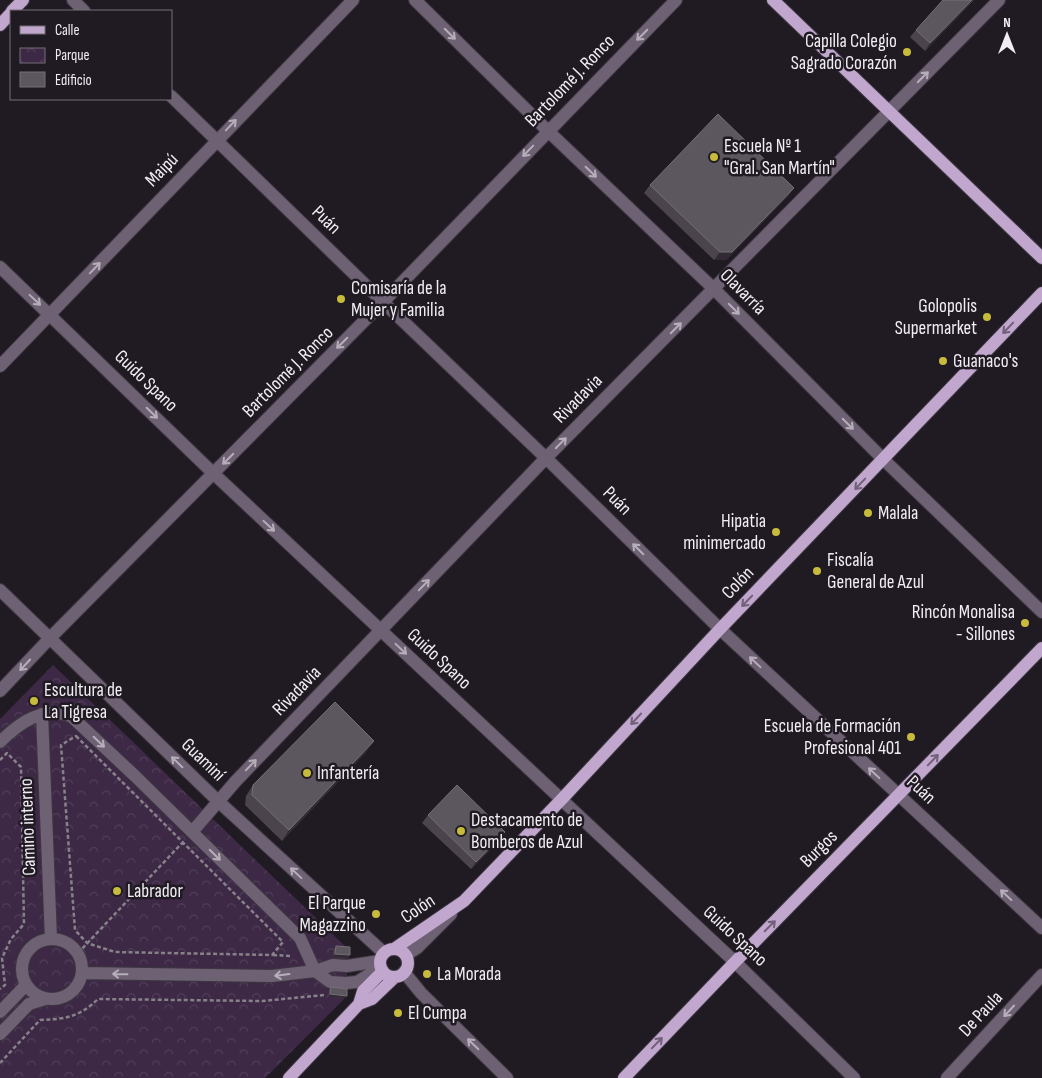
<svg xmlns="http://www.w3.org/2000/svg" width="1042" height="1078" font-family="'Sofia Sans Condensed',sans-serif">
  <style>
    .park { fill: url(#park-crowns) }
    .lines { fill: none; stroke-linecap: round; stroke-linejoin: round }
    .minor-casing { stroke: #3d3840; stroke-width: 14 }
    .major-casing { stroke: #3d3840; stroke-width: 14 }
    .path { stroke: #878289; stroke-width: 2.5; stroke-dasharray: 4 2.5; stroke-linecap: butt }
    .minor { stroke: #6e6174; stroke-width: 12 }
    .major { stroke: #c1a7ce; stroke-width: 12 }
    .wall { fill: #4b444d }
    .shaded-wall { fill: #322b35 }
    .building { fill: #5c565f; stroke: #746e76 }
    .oneway { stroke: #b6aeba }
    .oneway2 { stroke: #706078 }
    .poi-dot { fill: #c7bb3c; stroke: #201a23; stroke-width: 2 }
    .labels { text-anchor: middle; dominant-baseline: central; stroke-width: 5; stroke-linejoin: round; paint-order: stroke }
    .poi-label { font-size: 19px; fill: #f1edf3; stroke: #201a23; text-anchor: start }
    .street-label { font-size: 19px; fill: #f1edf3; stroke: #201a23 }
  </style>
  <defs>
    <pattern id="park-crowns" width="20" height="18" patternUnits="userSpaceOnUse" patternTransform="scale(1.25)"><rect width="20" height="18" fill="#3d2946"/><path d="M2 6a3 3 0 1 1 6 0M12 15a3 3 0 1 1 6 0" fill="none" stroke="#503e58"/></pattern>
  </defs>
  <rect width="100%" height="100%" fill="#201a23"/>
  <path class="park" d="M53,665l296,285 -4,48 -80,80h-265v-359z"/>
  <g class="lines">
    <g class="minor-casing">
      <path id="minor" d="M73,0l11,11
        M415,0l133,131 166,158 169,170 159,153
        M171,96l212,206 163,156 174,171 322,299
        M0,267l214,207 521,488 119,116
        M0,366l353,-366
        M0,590l219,212 165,151
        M0,691l50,-53 333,-336 293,-302
        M42,714l9,225
        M0,742c20,-20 43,-36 71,-26l64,60 165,162 15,33 15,11 16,1 11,-1 24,-15
        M192,832l43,-50 311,-324 453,-458
        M22 969a30 30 0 1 1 60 0a30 30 0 1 1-60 0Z
        M406,955l11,-7 34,-34
        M404,972l17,21 86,85
        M82,973l190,3 43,-5 18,-6 14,1 33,-5
        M0,1012l26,-27
        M0,1034l29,-30 16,-5
        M947,1078l95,-103"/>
    </g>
    <g class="major-casing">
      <path id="major" d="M773,0l269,258
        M12,11l11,-11
        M0,25l11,-12
        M394,949l70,-48 97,-101 159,-171 322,-336
        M380 963a14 14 0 1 1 28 0a14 14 0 1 1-28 0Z
        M359,1004l4,-13 20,-20
        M289,1078l70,-74 13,-5 23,-22
        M624,1078l111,-116 307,-314"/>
    </g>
    <path class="path" d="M76,736l207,206 -11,13 -157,-3 -28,-9 -12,-13 -14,-185z
      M0,760l7,-7 14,14 3,157 -13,15 -9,19 3,27 -5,4
      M78,953l105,-111
      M273,955l19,1
      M0,1063l40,-43c26,-1 39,-3 58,-21l164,2 62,-6"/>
    <use href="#minor" class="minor"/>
    <use href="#major" class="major"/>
  </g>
  <path class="wall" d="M943,0h31l-49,51 -15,-14 6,-7z
    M650,185l139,10 -63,65h-12l-70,-67z
    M367,751l-85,90 -37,-36 1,-9 7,-11z
    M428,815l77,17 -5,8 -29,29 -49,-46z
    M336,946l14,9 -2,3 -15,-1 1,-8z
    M331,987l14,11 -16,-1v-7z"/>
  <path class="shaded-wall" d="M972,0h2l-49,51 5,-8z
    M794,188l-5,7 -63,65h-12l6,-8z
    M374,741l-7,10 -85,90 7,-11z
    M505,832l-5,8 -29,29 5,-7z
    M335,954l15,1 -2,3 -15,-1z
    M330,994l17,2 -2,2 -16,-1z"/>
  <path class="building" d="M943,0h29l-42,43 -14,-13z
    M718,114l76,74 -62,64h-12l-70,-67z
    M335,702l39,39 -85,89 -37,-35 1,-10z
    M457,785l48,47 -29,30 -48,-47z
    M336,946l14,1v8l-15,-1z
    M331,987l16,2v7l-17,-2z"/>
  <defs><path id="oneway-shaft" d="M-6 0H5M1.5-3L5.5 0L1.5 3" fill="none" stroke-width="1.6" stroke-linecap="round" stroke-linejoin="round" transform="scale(1.25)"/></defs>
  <g class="oneway">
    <use href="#oneway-shaft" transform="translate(450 34) rotate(45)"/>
    <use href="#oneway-shaft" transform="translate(642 35) rotate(135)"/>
    <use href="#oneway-shaft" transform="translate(923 77) rotate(-45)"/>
    <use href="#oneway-shaft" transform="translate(231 125) rotate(-46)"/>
    <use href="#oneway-shaft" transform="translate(528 151) rotate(134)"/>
    <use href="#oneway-shaft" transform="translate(591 172) rotate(44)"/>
    <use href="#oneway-shaft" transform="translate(95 268) rotate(-46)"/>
    <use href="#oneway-shaft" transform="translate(35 300) rotate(43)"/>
    <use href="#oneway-shaft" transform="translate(734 309) rotate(45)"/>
    <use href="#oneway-shaft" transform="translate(676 328) rotate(-45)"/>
    <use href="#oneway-shaft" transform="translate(342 343) rotate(135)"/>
    <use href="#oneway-shaft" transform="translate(152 413) rotate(44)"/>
    <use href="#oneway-shaft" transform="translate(848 424) rotate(45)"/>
    <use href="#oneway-shaft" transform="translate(561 443) rotate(-45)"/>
    <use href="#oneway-shaft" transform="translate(228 459) rotate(135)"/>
    <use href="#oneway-shaft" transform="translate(269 526) rotate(43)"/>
    <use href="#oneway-shaft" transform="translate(638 549) rotate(-135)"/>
    <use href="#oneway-shaft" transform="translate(424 585) rotate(-46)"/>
    <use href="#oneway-shaft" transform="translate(401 649) rotate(43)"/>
    <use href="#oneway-shaft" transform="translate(755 662) rotate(-137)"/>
    <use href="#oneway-shaft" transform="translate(25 665) rotate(133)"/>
    <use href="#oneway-shaft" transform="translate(99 742) rotate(44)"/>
    <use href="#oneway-shaft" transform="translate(177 762) rotate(-136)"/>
    <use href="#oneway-shaft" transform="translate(251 765) rotate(-46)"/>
    <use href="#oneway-shaft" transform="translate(874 773) rotate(-137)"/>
    <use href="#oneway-shaft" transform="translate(215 855) rotate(45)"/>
    <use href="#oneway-shaft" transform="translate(296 873) rotate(-137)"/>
    <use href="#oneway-shaft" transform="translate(1006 895) rotate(-137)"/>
    <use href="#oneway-shaft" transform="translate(120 974) rotate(-179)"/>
    <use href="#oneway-shaft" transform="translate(282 975) rotate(173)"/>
    <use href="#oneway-shaft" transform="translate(1009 1011) rotate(133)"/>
    <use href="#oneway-shaft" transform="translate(473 1044) rotate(-136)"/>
  </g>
  <g class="oneway2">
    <use href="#oneway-shaft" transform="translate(1008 328) rotate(134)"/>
    <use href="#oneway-shaft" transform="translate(860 484) rotate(134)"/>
    <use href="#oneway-shaft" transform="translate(747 601) rotate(134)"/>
    <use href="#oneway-shaft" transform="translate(636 719) rotate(133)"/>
    <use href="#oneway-shaft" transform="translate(933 760) rotate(-46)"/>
    <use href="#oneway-shaft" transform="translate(770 926) rotate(-45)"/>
    <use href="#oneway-shaft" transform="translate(657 1043) rotate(-46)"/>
  </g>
  <g class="poi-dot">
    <circle cx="907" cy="52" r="5"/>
    <circle cx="714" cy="157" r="5"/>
    <circle cx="341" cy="299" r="5"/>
    <circle cx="987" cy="317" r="5"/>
    <circle cx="943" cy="361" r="5"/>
    <circle cx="868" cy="513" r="5"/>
    <circle cx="776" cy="532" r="5"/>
    <circle cx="817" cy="571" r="5"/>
    <circle cx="1025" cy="623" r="5"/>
    <circle cx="34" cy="701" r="5"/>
    <circle cx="911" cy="737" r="5"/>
    <circle cx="307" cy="773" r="5"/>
    <circle cx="461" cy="831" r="5"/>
    <circle cx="117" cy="891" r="5"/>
    <circle cx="376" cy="914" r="5"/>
    <circle cx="427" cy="974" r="5"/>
    <circle cx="398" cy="1013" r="5"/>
  </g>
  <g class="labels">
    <g class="poi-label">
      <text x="897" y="41" text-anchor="end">Capilla Colegio<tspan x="897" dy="22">Sagrado Corazón</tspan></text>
      <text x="724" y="146">Escuela Nº 1<tspan x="724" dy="22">"Gral. San Martín"</tspan></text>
      <text x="351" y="288">Comisaría de la<tspan x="351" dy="22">Mujer y Familia</tspan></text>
      <text x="977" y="306" text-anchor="end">Golopolis<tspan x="977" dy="22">Supermarket</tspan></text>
      <text x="953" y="361">Guanaco's</text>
      <text x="878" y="513">Malala</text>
      <text x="766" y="521" text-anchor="end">Hipatia<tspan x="766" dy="22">minimercado</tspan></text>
      <text x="827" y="560">Fiscalía<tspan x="827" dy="22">General de Azul</tspan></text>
      <text x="1015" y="612" text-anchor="end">Rincón Monalisa<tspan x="1015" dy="22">- Sillones</tspan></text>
      <text x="44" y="690">Escultura de<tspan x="44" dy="22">La Tigresa</tspan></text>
      <text x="901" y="726" text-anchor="end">Escuela de Formación<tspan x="901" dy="22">Profesional 401</tspan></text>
      <text x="317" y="773">Infantería</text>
      <text x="471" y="820">Destacamento de<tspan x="471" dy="22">Bomberos de Azul</tspan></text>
      <text x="127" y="891">Labrador</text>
      <text x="366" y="903" text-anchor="end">El Parque<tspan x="366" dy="22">Magazzino</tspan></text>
      <text x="437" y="974">La Morada</text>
      <text x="408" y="1013">El Cumpa</text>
    </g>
    <g class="street-label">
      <text transform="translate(570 81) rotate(-46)">Bartolomé J. Ronco</text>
      <text transform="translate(162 170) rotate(-46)">Maipú</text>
      <text transform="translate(326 220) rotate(44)">Puán</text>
      <text transform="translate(743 292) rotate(45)">Olavarría</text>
      <text transform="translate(288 372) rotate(-45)">Bartolomé J. Ronco</text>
      <text transform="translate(146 381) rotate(44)">Guido Spano</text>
      <text transform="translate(578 399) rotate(-45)">Rivadavia</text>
      <text transform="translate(617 501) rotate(45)">Puán</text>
      <text transform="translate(738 583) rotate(-46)">Colón</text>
      <text transform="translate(439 659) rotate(43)">Guido Spano</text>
      <text transform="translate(297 691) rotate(-46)">Rivadavia</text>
      <text transform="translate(203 760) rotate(44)">Guaminí</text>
      <text transform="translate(921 790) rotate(43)">Puán</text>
      <text transform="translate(28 827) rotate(-92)">Camino interno</text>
      <text transform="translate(819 849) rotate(-45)">Burgos</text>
      <text transform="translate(418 909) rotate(-34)">Colón</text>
      <text transform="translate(735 936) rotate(43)">Guido Spano</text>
      <text transform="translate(981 1014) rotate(-47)">De Paula</text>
    </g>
  </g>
  <rect x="10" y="10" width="162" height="90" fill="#201a23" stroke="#746e76"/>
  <rect x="20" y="26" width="25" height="8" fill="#c1a7ce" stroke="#746e76"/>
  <text x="55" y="35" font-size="15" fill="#f1edf3">Calle</text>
  <rect x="20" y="48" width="25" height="15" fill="url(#park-crowns)" stroke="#746e76"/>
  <text x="55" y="60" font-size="15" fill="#f1edf3">Parque</text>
  <rect x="20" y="72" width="25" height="15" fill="#5c565f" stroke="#746e76"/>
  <text x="55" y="85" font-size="15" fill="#f1edf3">Edificio</text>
  <g transform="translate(1007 35)" stroke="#201a23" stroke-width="4" paint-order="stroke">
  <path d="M0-4L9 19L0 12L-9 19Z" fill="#f1edf3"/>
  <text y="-8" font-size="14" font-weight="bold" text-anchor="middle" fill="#f1edf3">N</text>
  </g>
</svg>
